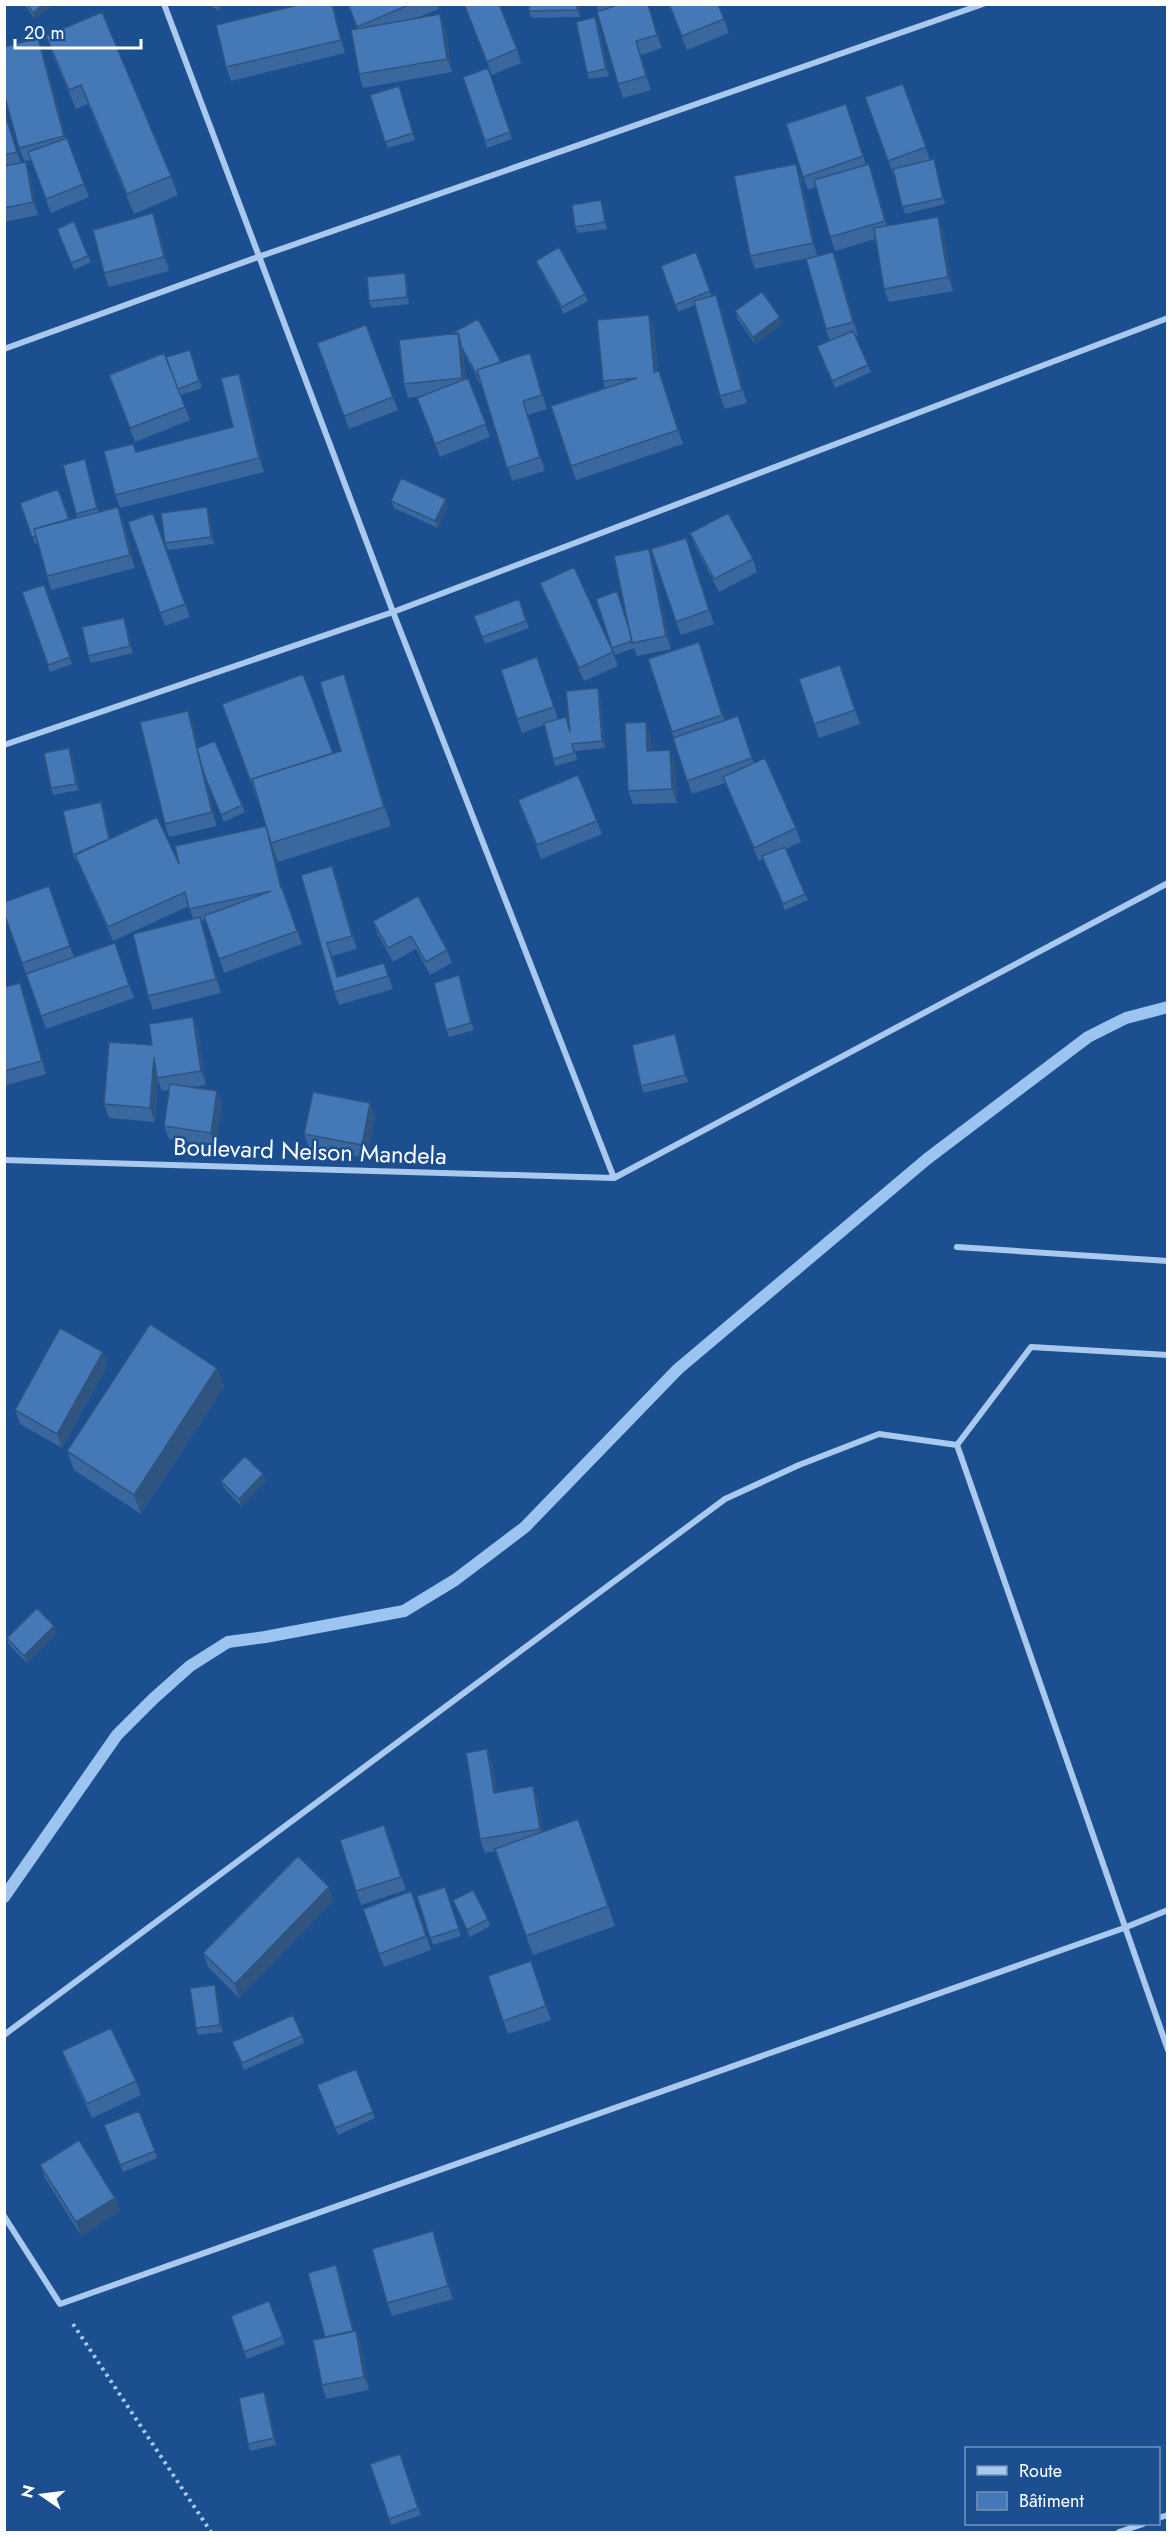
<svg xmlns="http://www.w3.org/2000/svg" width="1172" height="2537" font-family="Jost,sans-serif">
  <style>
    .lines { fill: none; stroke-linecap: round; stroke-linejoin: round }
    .stream { stroke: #9cc4f0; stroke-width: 12 }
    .path { stroke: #a9c9ee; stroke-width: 4; stroke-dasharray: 3 4.5; stroke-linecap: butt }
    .minor { stroke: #a9c9ee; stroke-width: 6 }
    .wall { fill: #3a679d }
    .shaded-wall { fill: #305480 }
    .building { fill: #4478b7; stroke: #305480; stroke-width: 1.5 }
    .labels { text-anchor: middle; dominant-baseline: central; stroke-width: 5; stroke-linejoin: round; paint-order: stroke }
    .street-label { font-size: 24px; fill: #fff; stroke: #1b4f8f }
  </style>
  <rect width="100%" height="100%" fill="#1b4f8f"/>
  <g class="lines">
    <path class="stream" d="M4,1897l113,-162 36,-36 37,-33 38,-24 37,-5 139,-26 51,-31 70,-53 153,-158 249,-210 161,-122 38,-19 42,-11"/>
    <path class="path" d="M73,2324l138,208"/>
    <path class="minor" d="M164,4l229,608 221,566
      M4,349l254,-92 725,-253
      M4,745l389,-133 775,-294
      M4,1160l610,18 554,-295
      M957,1247l211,14
      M957,1445l74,-98 137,8
      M4,2035l721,-536 74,-34 80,-31 78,11 211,605
      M4,2216l56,88 1064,-376 44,-18
      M1158,2518l10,-3
      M1119,2532l24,-8"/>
  </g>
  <path class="wall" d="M24,4h30l-19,15z
    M208,4h15l-3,7z
    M302,4h31l12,49 -114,28 -5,-14z
    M348,4h89l2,5 -23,9 29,9 7,45 -89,16 -4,-14 -2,-45z
    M464,4l53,45 4,14 -29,12z
    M529,4h50l1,13 -48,1 -3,-7z
    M596,4h52l14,44 -21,7 10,35 -28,8 -5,-14z
    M668,4h50l11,29 -42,17z
    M598,24l11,52 -20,3 -2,-6z
    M46,36l125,140 7,19 -44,19 -46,-110 -12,5 -23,-53z
    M38,38l5,14 23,86 23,59 -38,16 -20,-53 -7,1 -5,-13z
    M488,68l24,71 -25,9 -24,-71z
    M903,84l27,76 4,-1 2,7 9,38 -40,10 -11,-40h-1l-28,-77z
    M401,93l14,47 -27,8 -18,-53z
    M4,110l17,53 9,12 8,40 -34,7z
    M851,118l15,47 3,-1 5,13 13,49 56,4 10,61 -64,11 -5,-13 -9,-50 -40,12 -5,-14 -14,-50 -8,3 -5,-13z
    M801,177l16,79 16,-4 5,13 20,70 -3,1 16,36 -36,16 -15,-35 10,-12 -4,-12 -13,-72 -58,12 -5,-13z
    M603,207l4,22 -29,4 -3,-6z
    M153,213l5,14 11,44 -60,16 -5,-14z
    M57,229l31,27 3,6 -17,8z
    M696,252l16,45 9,12 26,94 -22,6 -5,-13 -25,-91 -17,7 -17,-46z
    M536,261l49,33 3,7 -24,13 -25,-46z
    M407,280l2,24 -37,4 -3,-7z
    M735,311l48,13 -28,20 -18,-26z
    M366,325l32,85 -49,19 -32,-86z
    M654,328l4,43 5,13 20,60 -107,36 -5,-14 34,-78 -2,-7z
    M454,334l47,28 29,-9 17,56 -19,6 17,56 -33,10 -30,-97h-2l-17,-32 3,27 2,-1 22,59 -50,20 -23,-59 5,-2 -14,2 -4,-14z
    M166,357h26l10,31 -21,7 9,25 -55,22 -26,-67z
    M239,374l5,13 20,85 -144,36 -5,-13 118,-68z
    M87,466l12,46 24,8 12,48 -84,22 -4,-14 -9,-33 -3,1 -15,-41 49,16 8,-1 -1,-4z
    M391,501l57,5 -10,22 -44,-20z
    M153,513l37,104 -25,9 -37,-104z
    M209,513l5,31 -46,6 -3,-7z
    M690,533l63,26 4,13 -38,20 -24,-46z
    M686,538l28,86 -33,11 -5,-13z
    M653,562l18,87 -34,7 -3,-8 -19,7 -19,-56 33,30z
    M540,583l73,69 5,14 -34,15 -39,-85z
    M44,585l28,79 -22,8 -28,-80z
    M519,599l10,29 -44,16 -11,-28z
    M126,625l7,28 -42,10 -3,-7z
    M703,656l22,65 13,-5 16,47 42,65 5,14 -15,7 22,51 -23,10 -22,-51 -4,2 -34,-78 -33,11 -44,-135z
    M537,657l21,62 12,11 30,-35 5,53 -30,3 2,9 -22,6 -11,-41 -22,8 -5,-14z
    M840,665l20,59 -41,14 -5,-14z
    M351,694l40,132 -113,36 -4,-11 8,37 20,56 -78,29 -18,-53 -5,1 3,9 17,63 -68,17 -5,-14 45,-77 -4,-13 -76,35 -36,-80 -1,1 -3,-7 31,-46 6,29 69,26 87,-38 -9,-28v1l-35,-95 111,49 8,-2z
    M188,711l5,13 5,24 44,57 3,7 -21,10 -18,-41 11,45 -48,11 -4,-13z
    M651,735v16l24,13 2,39 -44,1 -5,-13z
    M72,755l7,35 -26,5 -2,-7z
    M518,800l79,21 5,13 -61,25z
    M301,875l36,4 20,70 -25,7 6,20 46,-13 9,26 -54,16 -5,-13z
    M49,886l25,71 41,-14 19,55 -88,31 -42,-116z
    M373,921l74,29 5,13 -22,12 -14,-26 -23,13 -15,-27z
    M461,982l13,48 -25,7 -3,-7z
    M4,987l21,9 21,78 -42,12z
    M193,1017l5,13 8,55 -15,2 26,4 5,13 -6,42 -47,-7 -5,-13 5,-36 -7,1 -4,-11 -3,42 -46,-4 -5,-14 48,-59z
    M675,1034l13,48 -44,11 -3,-7z
    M370,1103l5,14 -8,41 -58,-11 -5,-13z
    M103,1352l5,13 -46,83 -42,-24 -5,-14z
    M217,1368l7,19 -83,127 -67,-44 -7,-19z
    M221,1481h45l-25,25 -17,-18z
    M57,1633l-30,30 -18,-18 -2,-7z
    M492,1763l5,30 41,7 5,32 35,-13 37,107 -82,29 -38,-104 -10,2 -5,-14z
    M384,1825l22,65 -45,15 -5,-14z
    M445,1887l16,49 -28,9 -16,-49z
    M411,1891l20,59 -47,17 -21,-58z
    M334,1900l-95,98 -31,-31 -5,-14z
    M453,1900l35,19 2,7 -20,11z
    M531,1961l20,59 -43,14 -20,-58z
    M217,1992l6,40 -25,3 -2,-7z
    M302,2036l2,7 -60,27 -12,-28z
    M62,2051l74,30 5,14 -49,23 -25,-53z
    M356,2069l19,49 -37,17 -18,-43z
    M139,2111l18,47 -34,14 -19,-47z
    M40,2165l75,33 5,13 -39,25 -36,-58z
    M438,2245l15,54 -61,17 -5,-13z
    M339,2272l15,60 7,13 8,45 -43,9 -4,-14 3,-48z
    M269,2301l16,43 -38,15 -16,-43z
    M264,2392l3,7 9,46 -26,6 -2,-7z
    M400,2454l21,61 -30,10 -21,-61z"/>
  <path class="shaded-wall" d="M43,4h11l-19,15 -2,-6z
    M217,4h6l-3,7z
    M332,4l3,7 10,42 -4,-13z
    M577,4h2l1,13 -3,-7z
    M648,4l2,6 12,38 -5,-13z
    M440,14l5,13 7,45 -5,-13z
    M595,17l3,7 11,52 -3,-7z
    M38,38l5,14 26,97 -5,-13z
    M636,41l5,14 10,35 -5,-14z
    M4,110l3,7 14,48 -4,-13z
    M934,159l2,7 9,38 -2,-6z
    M26,162l4,13 8,40 -5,-13z
    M796,164l5,13 16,79 -4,-13z
    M869,164l5,13 16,58 -5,-14z
    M601,200l2,7 4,22 -2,-7z
    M153,213l5,14 11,44 -5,-14z
    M938,217l5,13 10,61 -5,-14z
    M833,252l5,13 20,70 -5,-13z
    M405,273l2,7 2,24 -2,-7z
    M716,295l5,14 26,94 -5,-13z
    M649,315l5,13 5,57 -5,-13z
    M780,317l3,7 -28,20 -2,-7z
    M458,333l5,14 -2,-1 2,6 4,40 -5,-14z
    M530,353l5,14 12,42 -5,-14z
    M239,374l5,13 20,85 -5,-14z
    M523,401l5,14 17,56 -5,-14z
    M85,459l2,7 13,49 -3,-7z
    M446,499l2,7 -10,22 -3,-7z
    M118,507l5,13 12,48 -5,-13z
    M207,507l2,6 5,31 -3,-7z
    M649,549l4,13 18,87 -5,-13z
    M124,618l2,7 7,28 -3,-7z
    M344,674l7,20 40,132 -7,-19z
    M598,688l2,7 5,53 -3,-7z
    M188,711l5,13 24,102 -5,-14z
    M646,722l5,13 1,29 -5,-13z
    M69,748l3,7 7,35 -3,-6z
    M670,750l5,14 2,39 -5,-14z
    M101,802l3,7 10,43 -3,-6z
    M266,826l8,25 11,51 -4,-14z
    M332,866l5,13 20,70 -5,-13z
    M200,917l4,13 17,63 -5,-14z
    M327,943l5,13 10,34 -5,-13z
    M459,975l2,7 13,48 -3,-7z
    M20,983l5,13 21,78 -4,-13z
    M193,1017l5,13 8,55 -5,-14z
    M675,1034l2,7 11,41 -3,-7z
    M154,1057l4,23 -3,42 -5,-14z
    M217,1091l5,13 -6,42 -5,-13z
    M370,1103l5,14 -8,41 -5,-13z
    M103,1352l5,13 -46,83 -5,-14z
    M217,1368l7,19 -83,127 -7,-19z
    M263,1474l3,7 -25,25 -2,-7z
    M54,1626l3,7 -30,30 -3,-7z
    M487,1749l5,14 7,43 -5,-13z
    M533,1786l5,14 7,43 -5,-14z
    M329,1887l5,13 -95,98 -4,-14z
    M215,1985l2,7 6,40 -3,-7z
    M115,2198l5,13 -39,25 -5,-14z
    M433,2231l5,14 15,54 -5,-13z
    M336,2265l3,7 17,66 -3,-7z
    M356,2331l5,14 8,45 -5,-13z
    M264,2392l3,7 9,46 -2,-7z"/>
  <path class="building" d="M27,4h16l-10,9z
    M302,4h30l9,36 -115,27 -10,-42z
    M348,4h63l-54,23z
    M464,4h35l18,45 -30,13z
    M529,4h48v6l-48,1z
    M620,4h28l9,31 -21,6 10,35 -28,8 -21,-72z
    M669,4h49l6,15 -42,17z
    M102,12l69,164 -44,18 -46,-109 -12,5 -23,-54z
    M440,14l7,45 -88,15 -8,-44z
    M595,17l11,52 -19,4 -11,-51z
    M38,38l26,98 -45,12 -15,-54v-47z
    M488,68l22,64 -25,9 -22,-64z
    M903,84l23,63 -38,14 -23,-64z
    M399,86l14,47 -28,9 -15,-47z
    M846,104l17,52 -60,21 -17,-53z
    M4,111l13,41 -13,3z
    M67,138l17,46 -38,15 -18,-47z
    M934,159l9,39 -41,9 -9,-38z
    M26,162l7,40 -29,6v-42z
    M796,164l17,79 -63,13 -16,-80z
    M869,164l16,57 -55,16 -16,-57z
    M601,200l4,22 -30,5 -3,-22z
    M153,213l11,44 -60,16 -11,-43z
    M938,217l10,60 -64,12 -10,-61z
    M74,221l14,35 -17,7 -14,-34z
    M559,247l26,47 -23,13 -26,-46z
    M696,252l14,39 -35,14 -14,-39z
    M833,252l20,70 -27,7 -20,-70z
    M405,273l2,24 -38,4 -2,-24z
    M762,292l18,25 -27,20 -18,-26z
    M716,295l26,95 -22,6 -26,-95z
    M649,315l5,57 5,-1 19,59 -107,36 -20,-60 86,-28 -34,3 -6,-61z
    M478,319l23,43 -24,8 2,6 -1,1 -17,-31 -1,-6 -2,-7 -3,1 -1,-2z
    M366,325l27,72 -49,19 -27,-73z
    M853,331l15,34 -36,16 -15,-35z
    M458,333l4,45 -58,6 -5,-44z
    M190,350l9,31 -21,8 -12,-32z
    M164,353l21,54 -55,21 -21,-53z
    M530,353l12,42 -19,6 17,56 -33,11 -30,-98z
    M239,374l20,84 -144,37 -11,-44 29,-7 3,8 97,-25 -12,-49z
    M468,378l18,46 -51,20 -18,-46z
    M85,459l12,49 -21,6 -13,-49z
    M401,478l45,21 -11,22 -44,-20z
    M58,489l11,30 -35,10 2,7 -4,1 -12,-34z
    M118,507l12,48 -83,21 -13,-47z
    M207,507l4,30 -46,6 -4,-30z
    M153,513l32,91 -25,9 -32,-91z
    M728,513l25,46 -39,20 -24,-46z
    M686,538l23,72 -33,12 -25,-73z
    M649,549l17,87 -34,7 -18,-87z
    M574,567l39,85 -34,16 -39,-85z
    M44,585l26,72 -22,8 -26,-73z
    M617,591l13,41 2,9 -20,7 -16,-49z
    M519,599l7,22 -44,16 -8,-21z
    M124,618l6,28 -42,10 -6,-29z
    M699,642l23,73 -50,17 -24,-73z
    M537,657l17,50 -37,12 -16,-49z
    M840,665l15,45 -41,14 -15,-45z
    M303,674l30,79 -81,26 1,5 -1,1 -30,-81z
    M344,674l40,133 -113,36 -19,-64 89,-28 -21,-69z
    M598,688l4,53 -30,3 2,9 -21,6 -9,-36 22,-6 4,15 -4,-41z
    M188,711l24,101 -47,12 -25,-102z
    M738,716l14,42 -65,23 -14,-43z
    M646,722l1,29 23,-1 2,39 -44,2 -3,-68z
    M215,741l27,64 -21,10 -17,-41 -7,-26z
    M69,748l7,36 -25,4 -7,-35z
    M765,758l31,70 -42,20 -31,-71z
    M578,775l19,46 -60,24 -19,-45z
    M101,802l8,37 -36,16 -10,-44z
    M157,817l22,47 -4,-18 91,-20 15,62h1l15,43 -78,28 -15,-43 67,-25 -82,18 -4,-17 -77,35 -33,-72z
    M785,847l20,47 -22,10 -21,-48z
    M332,866l20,70 -25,7 10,34 47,-14 4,13 -54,16 -33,-117z
    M49,886l21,60 -48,17 -18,-50v-11z
    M418,896l29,54 -21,12 -15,-26 -23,12 -15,-27z
    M200,917l16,62 -68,17 -15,-62z
    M115,943l14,42 -88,31 -15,-42z
    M459,975l12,48 -25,7 -12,-47z
    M20,983l22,78 -38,10v-84z
    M193,1017l8,54 -44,7 -3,-21 -4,51 -46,-4 5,-62 43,3 -3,-21z
    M675,1034l10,41 -44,11 -9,-41z
    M170,1084l47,7 -6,42 -47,-7z
    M313,1092l57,11 -8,42 -58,-11z
    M150,1324l67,44 -83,127 -67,-44z
    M60,1328l43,24 -46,82 -42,-24z
    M245,1456l18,18 -24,25 -18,-18z
    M37,1608l17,18 -30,30 -17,-18z
    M487,1749l7,44 39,-7 7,43 -60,10 -14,-86z
    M578,1819l30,87 -82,30 -31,-87z
    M384,1825l17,52 -45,14 -16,-51z
    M298,1856l31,31 -94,97 -32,-31z
    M445,1887l14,42 -29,9 -13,-42z
    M473,1890l15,29 -21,11 -14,-30z
    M411,1891l15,45 -47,18 -16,-45z
    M531,1961l15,45 -43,15 -15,-45z
    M215,1985l5,40 -24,3 -6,-40z
    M293,2015l9,21 -60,27 -10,-21z
    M111,2028l25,53 -49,23 -25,-53z
    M356,2069l17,43 -38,16 -18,-43z
    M139,2111l16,40 -35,14 -16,-40z
    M79,2140l36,58 -39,24 -36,-57z
    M433,2231l15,55 -61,17 -15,-54z
    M336,2265l17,66 -28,6 -17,-64z
    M269,2301l14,36 -39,15 -13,-36z
    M356,2331l8,46 -42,8 -9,-45z
    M264,2392l10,46 -26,6 -9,-46z
    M400,2454l18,54 -29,11 -19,-55z"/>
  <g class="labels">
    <g class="street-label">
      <text transform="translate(310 1151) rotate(2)">Boulevard Nelson Mandela</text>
    </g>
  </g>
  <rect width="1172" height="2537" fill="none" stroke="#ffffff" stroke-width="12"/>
  <rect x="965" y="2447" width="195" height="78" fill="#1b4f8f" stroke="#7695bc" stroke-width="1.5"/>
  <rect x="977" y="2466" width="30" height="9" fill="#a9c9ee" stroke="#7695bc" stroke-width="1.5"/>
  <text x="1019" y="2477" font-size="18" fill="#ffffff">Route</text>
  <rect x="977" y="2492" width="30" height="18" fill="#4478b7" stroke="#7695bc" stroke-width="1.5"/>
  <text x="1019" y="2507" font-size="18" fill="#ffffff">Bâtiment</text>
  <g transform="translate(42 2495) rotate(284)" stroke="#1b4f8f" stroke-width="4.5" paint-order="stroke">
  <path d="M0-4.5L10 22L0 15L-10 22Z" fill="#ffffff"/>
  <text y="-9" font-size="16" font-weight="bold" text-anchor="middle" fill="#ffffff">N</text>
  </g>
  <path d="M15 39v9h126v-9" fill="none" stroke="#ffffff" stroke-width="3"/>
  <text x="24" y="39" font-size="18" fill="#ffffff" stroke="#1b4f8f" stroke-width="4.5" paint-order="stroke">20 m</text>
</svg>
